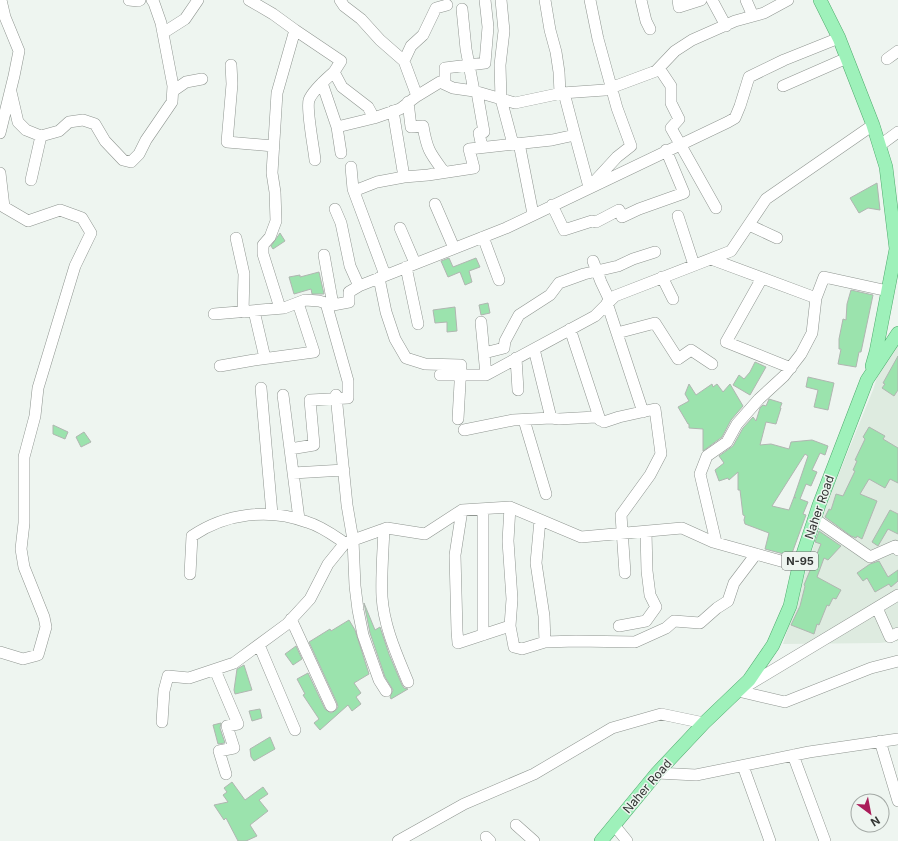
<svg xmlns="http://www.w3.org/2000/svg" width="898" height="841" font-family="Inter,sans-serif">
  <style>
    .built { fill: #deebe0 }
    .building { fill: #9be3ad; stroke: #b0b6b1; fill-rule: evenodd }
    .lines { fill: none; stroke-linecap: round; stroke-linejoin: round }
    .minor-casing { stroke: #8f9590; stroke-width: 12 }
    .major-casing { stroke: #4faa6d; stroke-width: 14 }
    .minor { stroke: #fff; stroke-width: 11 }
    .major { stroke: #9ef1ba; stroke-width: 13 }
    .labels { text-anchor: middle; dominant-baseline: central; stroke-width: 3; stroke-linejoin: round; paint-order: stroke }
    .shield { fill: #eef5f0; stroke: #6b6f6c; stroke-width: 1 }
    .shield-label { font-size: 11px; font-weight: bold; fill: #333634 }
    .street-label { font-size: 12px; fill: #333634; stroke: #eef5f0 }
  </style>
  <rect width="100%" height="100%" fill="#eef5f0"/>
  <path class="built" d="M898,342v299l-18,2 -97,1 44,-141 46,-113 7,-22z"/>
  <path class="building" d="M877,183l3,27 -12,-2 -9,5 -9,-15z
    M280,233l5,8 -12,8 -2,-3z
    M449,258l4,9 23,-9 4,9 -11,4 3,11 -7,3 -5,-13 -12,5 -7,-16z
    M319,272l5,22h-12l-1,-5 -17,5 -5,-17 11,-2v2z
    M851,290l22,5 -12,57h-2l-3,15 -18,-3 3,-15h-2v-10l4,-20 3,1 1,-16z
    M488,303l2,10 -9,2 -2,-10z
    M455,307l2,24 -10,1v-10l-12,1 -2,-13z
    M898,356v34l-4,6 -12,-8 3,-4 -2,-1z
    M755,362l11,5 -16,28 -17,-10 6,-10 5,4 6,-7z
    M808,377l26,6 -6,27 -14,-3 4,-17 -12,-3z
    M689,384l7,11 16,-11 1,3 4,-3 6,8 7,-8 13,22 -12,14 -9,17 -19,14v-22l-14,-1v-4h-1l-10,-17 11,-6 -4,-7z
    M769,399l13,4 -2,5h1l-5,16 -10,-2 -6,23 11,-1 18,5 2,-7 21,-2 16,6 -3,9 -5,-2 -8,17 5,2 -6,14 -5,-2 -6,15 8,3 -5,12 3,1 -15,41 -26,-7 4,-16 -24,-9 -1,-4 1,-4 -2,-1 -3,-25h-2v-18l-9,8 -1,-2 -9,3 -4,-11 9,-7 -5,-7 14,-10 10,-18 10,-11 3,4 4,-13 3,-3 3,1zM805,454l3,2 -14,41 2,1 -2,-1 -5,13 -17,-4z
    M53,425l15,7 -3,7 -12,-5z
    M869,427l16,9 -2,3 15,9v35l-8,-4 -5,9 -16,-9 -9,15 17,7 -15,38 -5,-3 -1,2 -5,-2 -26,-19 4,-8 2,1 5,-16 7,2 12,-25 -2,-1 4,-9 -2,-1 10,-21 -2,-2z
    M84,432l7,10 -10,5 -5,-10z
    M890,510l8,4v20l-10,-5 -10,17 -6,-4z
    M819,531l22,15 -13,14 -4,-2 -7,19 24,13 -5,9 -3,-1 -4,8 -2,-1 -8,20 -2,-1 -3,10 -23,-9 9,-19 5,-20 -1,-1 17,-41 -6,-2z
    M879,561l9,16 10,-7v11l-7,6 -2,-3 -14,8 -8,-14 -4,3 -6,-8 13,-9z
    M364,603l11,27 5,-3 9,27 13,31 2,3 4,1 -17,10 -1,-2 3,-7 -8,-13 -15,-44z
    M349,620l6,10 14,44 -15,9 7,10 -5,4 5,7 -9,7 -4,-6 -28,25 -6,-7 5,-4 -16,-24 2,-1 -8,-15 11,-6 17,36 6,4 5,-3 2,-3 -1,-4 -28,-61 21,-13 1,2z
    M296,646l6,13 -9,6 -8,-11z
    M244,665l8,25 -17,4 -1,-4 3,-21z
    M260,709l2,9 -10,3 -3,-10z
    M221,723l-1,5 5,15 -7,1 -5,-19z
    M270,737l5,12 -21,12 -3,-4 -1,-8z
    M232,782l13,18 18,-13 5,7 -9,6 9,11 -18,14 7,11 -11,5h-8l-12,-23 -2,2 -10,-15 14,-3 -5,-7 4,-3 -3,-4z"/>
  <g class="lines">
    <g class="minor-casing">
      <path id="minor" d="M129,0l9,1 2,-1
        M249,0l24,14 22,16
        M340,0l4,6 17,13 19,21 24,21
        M501,0l3,31 -4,34 1,34 12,45
        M545,0l5,30 6,22 3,20 1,21
        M590,0l8,39 19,69 14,38 -14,11 -23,25
        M641,0l5,21 4,8
        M678,0l1,7 22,-7
        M712,0l14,26
        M746,0l7,16
        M462,9l4,40 8,42
        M163,33l22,-14 13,-19
        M887,59l11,-8
        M231,65l1,19 -5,58 46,4
        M659,68l12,18v17l8,16 -8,9 45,80
        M322,83l15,44 4,26
        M445,84v-16l40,-5 3,-36 -3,-27
        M783,86l64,-28
        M173,91l13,-9 16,-3
        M11,92l7,30 8,8 15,6
        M477,92l7,40 -5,1 3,14
        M564,93l11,42
        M417,96l-13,-35 7,-15 12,-11 13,-27 11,-3
        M408,102l3,25 12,-1c4,24 7,27 21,46
        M393,111l11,66
        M337,127l37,-9 26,-9 17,-13 23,-14 13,6 21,3 41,12 47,-10 43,-3 51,-19 19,-20 17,-11 43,-19 29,-8 24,-13
        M0,133l14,-57 5,-25 -14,-34 -4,-17
        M519,143l14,71
        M879,146l19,-14
        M315,160c-1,-11 -9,-51 -6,-60 4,-10 17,-21 25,-28
        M351,167l2,22 32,86
        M0,173l4,34 24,14 32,-11 22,8 9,15 -16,33 -37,122 -3,28 -11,41v66l-3,26 3,18 20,50 2,10 -8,28 -15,4 -23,-7
        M31,180l10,-44 18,-5 10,-9 14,-2 12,4 10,17 18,19 8,2 8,-8 7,-14 26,-38 1,-16 -12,-63 -7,-20 -2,-3
        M354,191l23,-9 27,-5 24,-2 46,-7 -5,-19 83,-9 23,-5 14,52
        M435,204l19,44
        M552,205l12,25 28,-9 4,1 23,-12 3,7 17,-8 45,-16 -18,-43
        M335,209l6,14 9,43 9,20
        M678,216l16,49
        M749,225l28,13
        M400,228l15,35
        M483,237l16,43
        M236,238l8,36 -1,38
        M324,255l9,50
        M711,259l105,39
        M593,261l8,21 9,19
        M406,267l12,57
        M662,277l11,22
        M379,278l7,34 9,27 11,19 19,6 36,1 -3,54
        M762,278l-36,64 65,26
        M607,303l36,109
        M280,308l-17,-54v-9l7,-8 6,-16 -1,-29 -3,-19 5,-80 18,-63 46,31 -7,11 8,15 26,20 6,11
        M254,311l11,47
        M214,314l70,-6 21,-8 14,1 14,4 16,-3v-10l10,-6 147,-58 222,-106 7,-4 5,-12 9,-29 35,-17 55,-22
        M481,322l5,53
        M570,329l30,91
        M617,333l38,-10 23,36 13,-9 21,14
        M534,349l17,69
        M484,353l20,-5 1,-7 14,-26 31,-20 9,-12 25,-9 34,-8 15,-7 22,-7
        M516,358l2,32
        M220,366l34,-6 60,-8 -16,-49
        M440,375h46l109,-59 20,-20 116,-45 35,-52 107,-74
        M261,388l11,126
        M283,395l16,124
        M336,395l11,110 6,35 2,46 3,24 5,25 16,45 7,11
        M524,420l22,74
        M464,430l49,-10 38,-2 8,1 37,-2 8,5 15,-5 36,-8 6,45 -11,21 -29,40 4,58
        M290,449l24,-4 -4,-45 38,-2v-17l-22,-78
        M293,473l51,-3
        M483,509v126
        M462,510l-7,45 2,76 1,12 52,-17 4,21 8,2 23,-7 31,-1 59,1 31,-14 8,-7 26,2 17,-15 11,-7 6,-18 22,-29
        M815,519l55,38 25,-11 3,4
        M540,520l-4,43 8,53 1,26
        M384,529c-1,23 -3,46 -2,68 2,30 15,58 26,85
        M716,542l-16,-68 7,-18 20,-14 10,-18 22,-25 25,-23 17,-22 11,-21 4,-35 8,-21 64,14
        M190,574l2,-38c34,-23 77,-28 115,-14 14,4 26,13 38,21
        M877,608l13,29 8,-4
        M291,619l40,87
        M510,626l2,-27 -4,-58 2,-34
        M619,626l27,-5 10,-14 -6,-12 -3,-24 -1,-39
        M259,645l36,85
        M215,670l23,54 -11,2 7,22 -15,3 7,23
        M745,687l153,-92
        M738,691l47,11 86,-34 27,-7
        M162,722l2,-31 4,-15 21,2 45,-15 53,-39 23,-25 18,-35 17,-21 42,-15 38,6 37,-24 48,-3 71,30 101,-9 31,14 86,24
        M880,741l18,60
        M793,755l32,86
        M743,766l27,75
        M657,773l39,2 113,-23 89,-13
        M516,825l18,16
        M614,825l13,16
        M486,837l4,4
        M398,841l66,-37 70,-30 78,-46 49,-14 43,9"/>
    </g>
    <g class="major-casing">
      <path id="major" d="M820,0l19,38 34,87 13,42 10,82 -20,103 -4,14
        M601,841l56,-68 47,-50 45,-43 24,-35 17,-39 9,-40 20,-61 48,-125 31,-47"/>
    </g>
    <use href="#minor" class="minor"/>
    <use href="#major" class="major"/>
  </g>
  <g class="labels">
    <rect class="shield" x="782" y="552" width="36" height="18" rx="3"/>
    <g class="shield-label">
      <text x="800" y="561">N-95</text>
    </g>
    <g class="street-label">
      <text transform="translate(819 507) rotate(-71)">Naher Road</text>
      <text transform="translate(647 786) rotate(-49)">Naher Road</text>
    </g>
  </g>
  <g transform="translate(870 813) rotate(148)"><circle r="19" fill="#eef5f0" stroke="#a3a9a5"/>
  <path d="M0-3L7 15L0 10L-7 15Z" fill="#aa1c59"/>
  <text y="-6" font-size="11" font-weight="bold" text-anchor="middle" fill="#333634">N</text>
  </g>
</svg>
